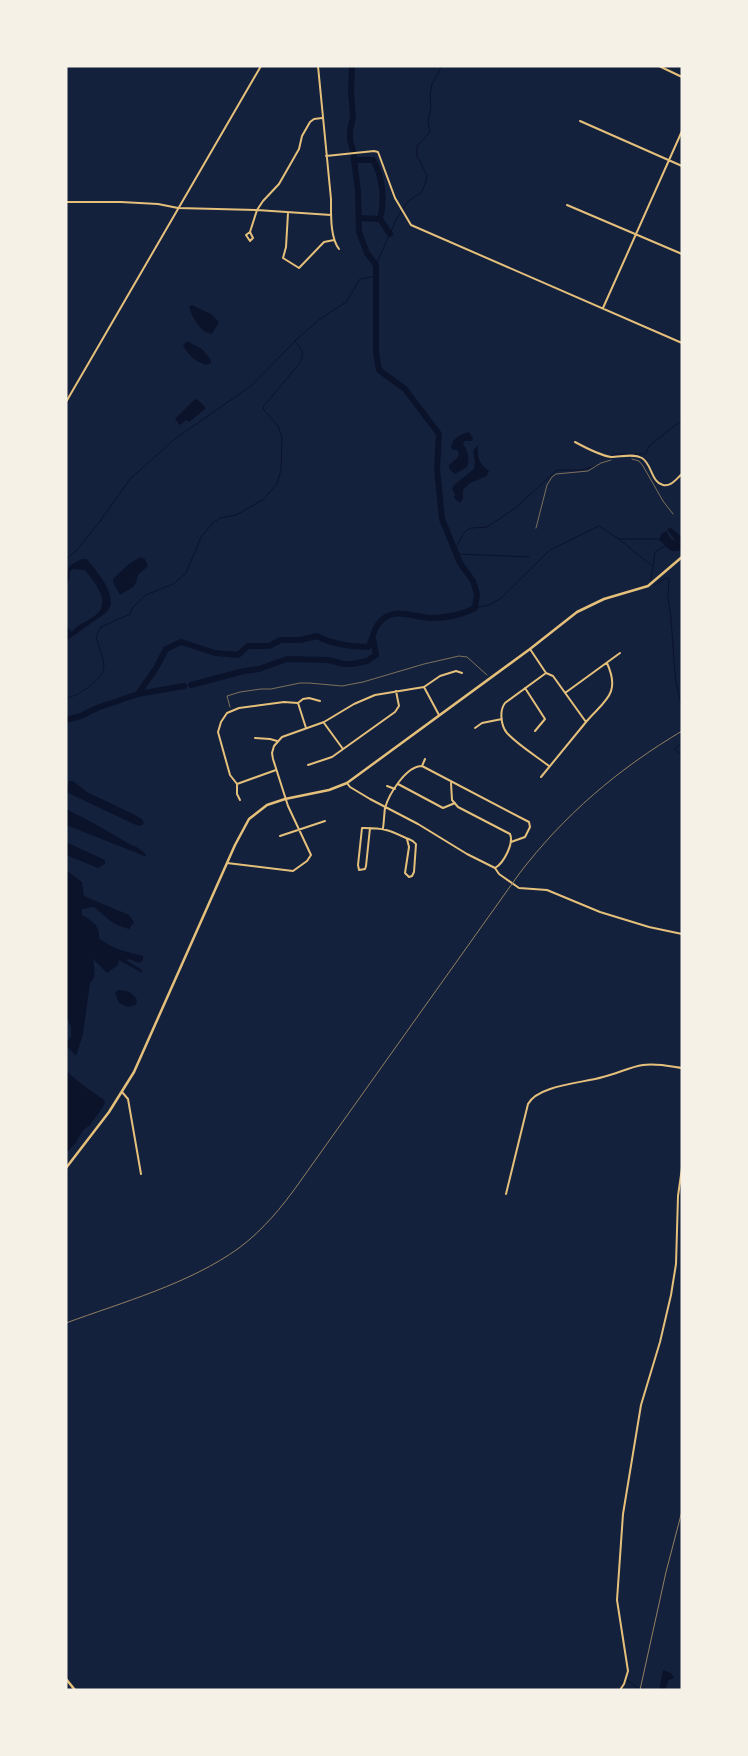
<svg xmlns="http://www.w3.org/2000/svg" width="748" height="1756" font-family="'PT Serif',serif">
  <style>
    .water { fill: #0b132b }
    .lines { fill: none; stroke-linecap: round; stroke-linejoin: round }
    .stream { stroke: #0b132b; stroke-width: 1 }
    .river { stroke: #0b132b; stroke-width: 6 }
    .path { stroke: #e5c07b; stroke-width: 0.5 }
    .minor { stroke: #e5c07b; stroke-width: 2 }
    .tertiary { stroke: #e5c07b; stroke-width: 2 }
    .secondary { stroke: #e5c07b; stroke-width: 2.5 }
    .rail { stroke: #918062; stroke-width: 1 }
  </style>
  <rect width="100%" height="100%" fill="#14213d"/>
  <path class="water" d="M192,305l19,9 8,8 -7,12c-12,-2 -19,-15 -23,-27z
    M187,341l15,8 9,11v3l-5,2c-10,-3 -18,-10 -23,-20z
    M195,399l3,1 7,7v2l-16,13 -3,-2 -6,5 -5,-6z
    M468,432l2,1 3,6 -1,2h-7l-2,3c5,7 7,14 4,23l-12,7 -6,-5v-4l9,-8 1,-4 -2,-3h-4l-2,-3c2,-9 8,-12 17,-15z
    M478,445c-1,13 1,19 11,26l-2,5 -17,7 -7,7v8l-3,5 -6,-5 1,-4 -3,-5 2,-4 20,-16 1,-8 -2,-10z
    M671,528l11,9 -1,13c-12,4 -13,-3 -22,-10l2,-6 5,-3 5,8 5,2 -8,-10 -1,-2z
    M141,557l4,2 3,7 -10,9 -2,8 -3,4 -13,8 -7,-13v-3l17,-16z
    M82,559h5c10,13 25,29 24,46l-4,7 -41,29v-15l6,6c7,-9 10,-8 18,-13 25,-14 6,-34 -5,-49l-13,-1 -3,4 1,5 -4,6c0,-16 2,-19 16,-25z
    M69,781h4l14,11 48,23 7,4 2,4 -3,3 -5,-1 -70,-33z
    M66,809c21,10 40,21 60,33 8,5 16,5 21,15l-81,-32z
    M66,842l39,18v4l-7,4 -32,-13z
    M66,870l16,12 2,14 45,19 5,7 -5,7c-19,-5 -21,-11 -35,-22l-12,2v6c9,5 18,10 17,23 13,11 28,14 44,18v4l-4,3 -11,-4 -2,1 16,10v3l-23,-13 -1,5 -11,8 -14,-14c1,9 4,18 -3,24l-7,51 -7,22 -10,-11v-3l5,-5v-10l-5,-12z
    M118,990c8,0 15,2 19,10l-1,5 -8,2 -9,-4 -4,-10z
    M66,1071l18,15 19,13 2,3 -2,5 -13,18 -7,5 -8,14 -9,9z
    M663,1670l8,3 3,5 -5,2 -4,10h-6z"/>
  <g class="lines">
    <path class="stream" d="M376,265l20,-45 12,-19 14,-9 4,-11 1,-6 -10,-19v-10l13,-14 -2,-10 3,-15 -1,-12 2,-11 10,-18
      M613,454h19
      M635,454h11l3,-8 33,-26
      M619,539h40
      M455,549l8,-15 4,-4 4,-2 16,-1 27,-18 43,-39h24l15,-4
      M457,554l72,3
      M66,559l10,-8 22,-27 32,-45 46,-41 75,-52 44,-45 25,-22 26,-17 14,-23 16,-3
      M651,580l4,-28 10,-6
      M655,585l11,-7 3,1 -1,19 3,20 3,43 2,21 6,26
      M475,608l14,-3 11,-6 50,-49 49,-24 20,13 33,27
      M66,698c11,-1 37,-18 38,-31 0,-7 -6,-23 -8,-31l5,-9 29,-13 3,-7 13,-12 27,-11 13,-11 15,-36 12,-14 7,-5 16,-3 28,-16 13,-15 4,-14 1,-33 -4,-11 -14,-16 -1,-3 36,-43c6,-10 4,-14 -4,-23
      M682,743l-8,6 8,7
      M627,1680l11,8"/>
    <path class="river" d="M354,160h19c10,17 12,41 7,59l10,15
      M359,218l21,1
      M191,685l53,-14 15,-2 28,-10 41,1 16,4h8l15,-3 9,-6 -3,-16
      M138,694l46,-8
      M66,720l15,-4 16,-8 41,-14 18,-26 10,-19 15,-7 34,11 23,2 10,-9h21l12,-6h19l17,-4c17,9 32,10 51,11 5,-7 5,-18 11,-24 14,-17 33,-6 51,-5 16,0 30,-2 45,-10l2,-14 -4,-13 -13,-18 -18,-44 -5,-51 2,-34 -34,-45 -26,-19 -3,-18v-87l-9,-12 -8,-21 -1,-41 -5,-40 -3,-11v-10l3,-13 -2,-25 1,-26"/>
    <path class="path" d="M632,459l7,2 4,5 20,35 10,13
      M536,528l11,-43 5,-8 4,-3 32,-3 13,-8 10,-3
      M230,707l-3,-11 13,-4 21,-3h10l29,-6h9l33,3 21,-4 61,-18 35,-8 8,1 20,18"/>
    <path class="minor" d="M318,66l13,133c0,15 -1,38 8,50
      M659,66l23,11
      M580,121l102,45
      M326,156l48,-5 4,1 17,46 16,27 271,118
      M66,202h55l37,2 20,4 79,2 74,5
      M567,205l115,49
      M288,213l-2,34 -3,11 16,10 25,-26 10,-2
      M250,232l3,6 -3,3 -4,-6 4,-3 7,-22 6,-9 16,-17 20,-35 3,-13 8,-14 4,-3 8,-1
      M603,308l79,-177
      M575,442c11,6 24,13 36,15 10,0 22,-4 31,1 10,6 9,24 21,27 8,2 13,-6 19,-11
      M530,649l16,24 7,3 33,46 -45,55
      M546,673l-41,30c-6,8 -4,23 2,30 11,12 29,23 42,33
      M424,687l15,28
      M525,688l20,31 -10,12
      M565,693l55,-40
      M298,703l8,25
      M586,722c19,-22 35,-28 21,-59
      M324,723l19,26
      M475,728l7,-5 20,-4
      M255,738l15,1 7,2
      M308,765l24,-8 63,-45 4,-6 -3,-15
      M422,766l3,-7
      M347,783l3,4 20,12 48,25 49,30 28,14
      M451,783l1,17 6,7 52,27c4,9 -6,29 -15,34
      M237,784l39,-14
      M398,784l45,24 12,-5
      M387,786l8,3
      M240,800l-3,-6v-10l-7,-9 -12,-43 3,-10 6,-9 12,-5 45,-6 14,1 5,-4 6,-1 11,3
      M370,828l-4,38 -1,3 -6,1 -1,-5 4,-37h2c20,0 25,2 42,10 5,2 7,2 10,6l-2,28 -2,4 -3,1 -4,-4 4,-26 -2,-8
      M383,828c1,-6 1,-13 2,-20 4,-14 21,-42 37,-42l107,56 1,5 -5,10 -14,5
      M280,836l45,-15
      M227,863l66,8 14,-10 4,-6 -23,-49 -15,-47 -1,-6 2,-7 8,-9 42,-15 30,-18 21,-9 49,-8 16,-11 16,-5 6,2
      M495,868l4,6 20,14 28,2 53,22 49,15 33,7
      M122,1092l6,7 13,75
      M506,1194l22,-90c10,-19 55,-21 75,-27 14,-3 26,-10 40,-12 13,-2 26,1 39,3
      M620,1690l4,-6 4,-13 -11,-71 6,-86 18,-109 19,-63 11,-47 5,-31 2,-68 4,-28"/>
    <path class="tertiary" d="M66,402l195,-336"/>
    <path class="secondary" d="M66,1168l43,-56 25,-40 101,-227 14,-26 18,-14 18,-6 44,-9 18,-7 183,-134 47,-37 27,-13 44,-13 34,-29
      M66,1679l9,11"/>
    <path class="rail" d="M66,1323c57,-21 123,-39 173,-75 24,-18 43,-41 60,-65l220,-309c45,-59 99,-105 163,-143
      M640,1690l26,-118 16,-61"/>
  </g>
  <rect width="748" height="1756" fill="none" stroke="#f6f1e7" stroke-width="135"/>
</svg>
